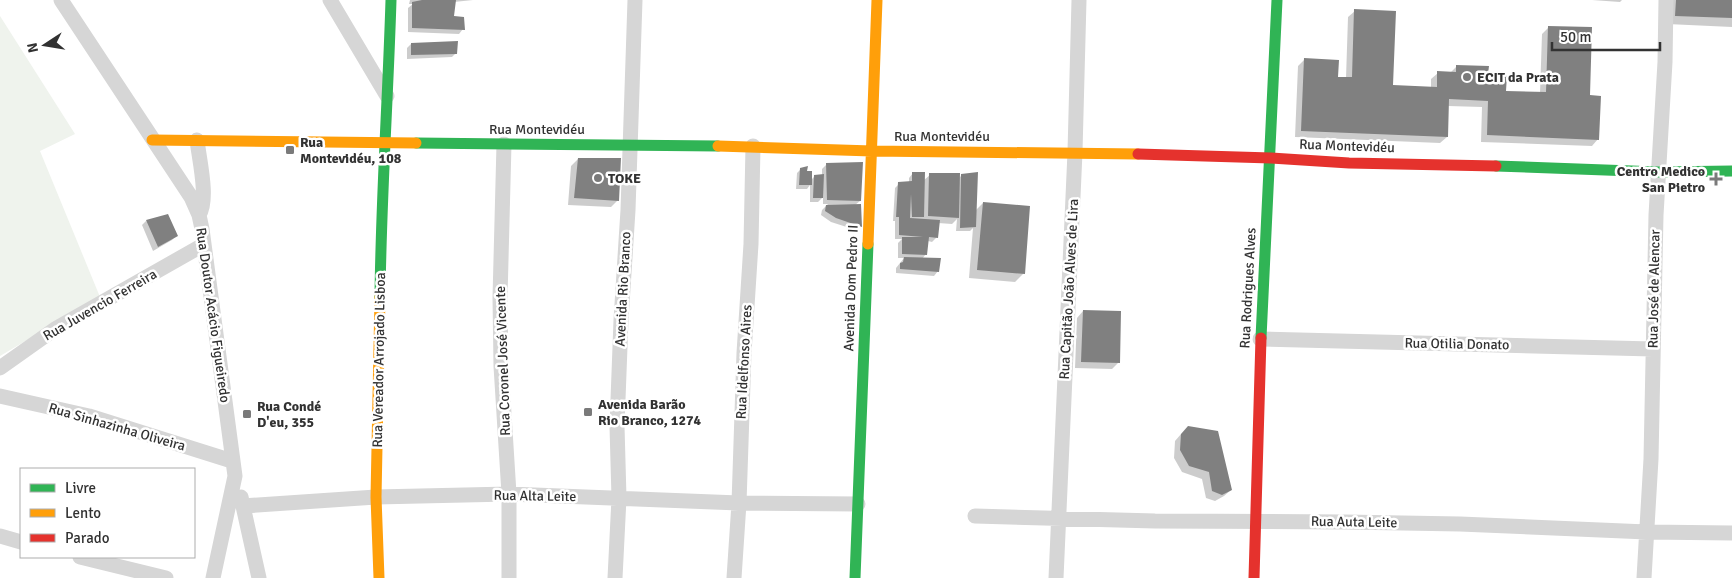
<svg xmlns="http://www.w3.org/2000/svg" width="1732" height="578" font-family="Signika,sans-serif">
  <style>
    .green { fill: #eff3ed }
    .shadow { fill: #0003 }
    .building { fill: #808080 }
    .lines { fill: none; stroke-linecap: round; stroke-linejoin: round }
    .street { stroke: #d6d6d6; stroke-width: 15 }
    .fast { stroke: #30b455; stroke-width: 11 }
    .slow { stroke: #ff9f0a; stroke-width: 11 }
    .jam { stroke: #e5322d; stroke-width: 11 }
    .poi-dot { fill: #7a7a7a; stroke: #fff; stroke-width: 2 }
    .labels { text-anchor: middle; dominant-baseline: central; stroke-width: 5; stroke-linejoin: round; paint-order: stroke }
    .poi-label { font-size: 14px; font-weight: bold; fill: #323232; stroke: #fff; text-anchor: start }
    .street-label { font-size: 14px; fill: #323232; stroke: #fff }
  </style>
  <rect width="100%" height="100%" fill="#fff"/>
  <path class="green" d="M0,16l75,118 -35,17 60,146 -100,59z"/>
  <path class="shadow" d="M410,0h63l-19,2 -1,16 10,11 -4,5 -51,-2v-24l5,-4h-4z
    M1592,0h30l-2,2z
    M1668,0h64v27l-65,-3z
    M1355,11l37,76 39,1v-9l7,-6h12l7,-7 30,9 18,17 35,1 2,-59 7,-7 40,69 9,43 -6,7 -111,-4 1,-35 -34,-1 -1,31 -7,6 -145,-6 3,-71 7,-7 32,19h9l2,-61z
    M411,44l45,9 -4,4 -45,2v-11z
    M578,159l40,41 -7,7 -43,-2 3,-39z
    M826,165l34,36 -5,4 5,21 -4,4 -25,-8 -10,-7 1,-5 6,-6h-5v-7l-5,5h-8v-17l-3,4h-11l1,-16 4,-4 10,11 4,-4h7v-7z
    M913,173l11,7 6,-5 28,4 4,-4 13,36 8,-8 41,70 -9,9 -46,-4 4,-50 -3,3h-14l1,-12 -5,5 -14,-1 -2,15 -4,4 -4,-1 -2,13 -4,5 16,12 -4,5 -38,-3v-5l8,-10h-6v-15l4,-4h-7v-18h-2l2,-33 4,-4 10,-1v-5z
    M146,221l30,15 -4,4 -19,11 -11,-26z
    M1083,311l35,52 -6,6 -37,-1 2,-50z
    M1181,434l50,56 -7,6 -9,5 -9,-3 -4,-19 -20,-7 -8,-14 1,-17z"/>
  <path class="building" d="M422,0h34l-2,16 10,1 1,13 -53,-2v-26z
    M1676,0h56v18l-57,-2z
    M1354,9l42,2 -3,74 44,2v-16l19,1v-7l33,1 -1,8 19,1 -1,16 40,1 2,-66 44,1 -2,68 11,1 -2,44 -112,-5 1,-34 -39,-2 -1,38 -147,-6 3,-73 35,2 -1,17h14z
    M458,41l-1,13 -46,1v-12z
    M578,158h43l-2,43 -45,-3z
    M863,162l-2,39 -34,-1 -1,-37z
    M808,166l-1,5h5v14h-13l1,-17z
    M912,172h13l-1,45h-12l-1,-23 -1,24 30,2 -2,18 -9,-1 -2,18 -25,-1v-17h21l-24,-2v-18h-3l2,-35 14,-1z
    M978,172l-2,55 -16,1 1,-54z
    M929,173h31l-1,45 -31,-2z
    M824,174l-1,24h-10l1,-23z
    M983,202l47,4 -5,68 -48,-4z
    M861,204l1,23 -26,-9 -11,-7 1,-6z
    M168,214l10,22 -20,11 -12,-27z
    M904,257l37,1 -2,14 -39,-3v-6l3,-1z
    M1083,310l38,1 -1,52 -39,-1z
    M1188,426l30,5 14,59 -10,5 -10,-4 -3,-19 -20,-6 -9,-16 1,-16z"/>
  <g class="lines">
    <path class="street" d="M61,0l130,197 8,18 3,14 33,247 -22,102
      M330,0l57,96
      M197,140c2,19 12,59 2,75
      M504,144l-4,154 1,68 8,128v84
      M1260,339l393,10
      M0,368l55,-39 148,-84
      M0,396l89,20 143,45
      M241,497l18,81
      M243,506l133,-9 133,-3 230,9 119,1
      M975,516l180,5 190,1 115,2 187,8 85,1
      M0,536l21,6
      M80,557l86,21
      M615,578l4,-80 -2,-72 4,-106 7,-110 7,-210
      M734,578l5,-75 5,-150 7,-109 2,-98
      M1056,578l19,-426 4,-152
      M1644,578l7,-119 5,-244 9,-153 1,-62"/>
    <path class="fast" d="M416,143l302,3
      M1496,166l163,6 73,-1
      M380,297c1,-99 8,-198 11,-297
      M1261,338l16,-338
      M855,578l13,-334"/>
    <path class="slow" d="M152,140l264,3
      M718,146l154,5 266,3
      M868,244l9,-244
      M379,578l-3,-81 4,-200"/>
    <path class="jam" d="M1138,154l133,4 78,5 147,3
      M1254,578l7,-240"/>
  </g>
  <g class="poi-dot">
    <circle cx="1467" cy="77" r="5"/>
    <rect x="285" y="145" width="10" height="10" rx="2.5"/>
    <circle cx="598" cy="178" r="5"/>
    <path d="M1713.5 171.5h5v5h5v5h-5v5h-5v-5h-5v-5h5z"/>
    <rect x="583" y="407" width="10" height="10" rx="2.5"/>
    <rect x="242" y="409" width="10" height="10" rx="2.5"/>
  </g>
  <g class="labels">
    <g class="poi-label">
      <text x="1477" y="77">ECIT da Prata</text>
      <text x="300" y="142">Rua<tspan x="300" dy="16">Montevidéu, 108</tspan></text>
      <text x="1705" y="171" text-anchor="end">Centro Medico<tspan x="1705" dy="16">San Pietro</tspan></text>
      <text x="608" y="178">TOKE</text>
      <text x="598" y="404">Avenida Barão<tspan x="598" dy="16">Rio Branco, 1274</tspan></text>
      <text x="257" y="406">Rua Condé<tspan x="257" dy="16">D'eu, 355</tspan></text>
    </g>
    <g class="street-label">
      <text x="537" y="129">Rua Montevidéu</text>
      <text x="942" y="136">Rua Montevidéu</text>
      <text transform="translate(1347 146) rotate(2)">Rua Montevidéu</text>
      <text transform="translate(851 288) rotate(-88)">Avenida Dom Pedro II</text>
      <text transform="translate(1248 288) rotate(-87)">Rua Rodrigues Alves</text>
      <text transform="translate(623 289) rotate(-87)">Avenida Rio Branco</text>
      <text transform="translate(1069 289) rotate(-87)">Rua Capitão João Alves de Lira</text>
      <text transform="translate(1654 289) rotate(-89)">Rua José de Alencar</text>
      <text transform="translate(100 305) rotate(-30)">Rua Juvencio Ferreira</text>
      <text transform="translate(213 315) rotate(82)">Rua Doutor Acácio Figueiredo</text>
      <text transform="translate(1457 344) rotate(1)">Rua Otilia Donato</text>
      <text transform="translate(379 360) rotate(-89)">Rua Vereador Arrojado Lisboa</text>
      <text transform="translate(503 361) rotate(-92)">Rua Coronel José Vicente</text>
      <text transform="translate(744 362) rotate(-87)">Rua Idelfonso Aires</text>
      <text transform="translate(117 427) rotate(16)">Rua Sinhazinha Oliveira</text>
      <text transform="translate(535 496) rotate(1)">Rua Alta Leite</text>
      <text transform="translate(1354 522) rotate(1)">Rua Auta Leite</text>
    </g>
  </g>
  <rect x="20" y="468" width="175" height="90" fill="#ffffff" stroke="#adadad"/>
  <rect x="30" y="484" width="25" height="8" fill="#30b455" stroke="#adadad"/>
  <text x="65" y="493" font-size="15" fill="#323232">Livre</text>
  <rect x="30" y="509" width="25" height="8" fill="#ff9f0a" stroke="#adadad"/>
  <text x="65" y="518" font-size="15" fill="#323232">Lento</text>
  <rect x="30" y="534" width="25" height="8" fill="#e5322d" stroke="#adadad"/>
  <text x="65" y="543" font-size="15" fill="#323232">Parado</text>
  <g transform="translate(45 45) rotate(258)" stroke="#ffffff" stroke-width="4" paint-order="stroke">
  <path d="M0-4L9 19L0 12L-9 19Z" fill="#323232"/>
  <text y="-8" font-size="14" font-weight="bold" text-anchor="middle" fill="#323232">N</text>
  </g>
  <path d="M1552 42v8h108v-8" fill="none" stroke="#323232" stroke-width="2.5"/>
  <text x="1560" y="42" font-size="15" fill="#323232" stroke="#ffffff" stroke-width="4" paint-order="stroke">50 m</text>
</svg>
